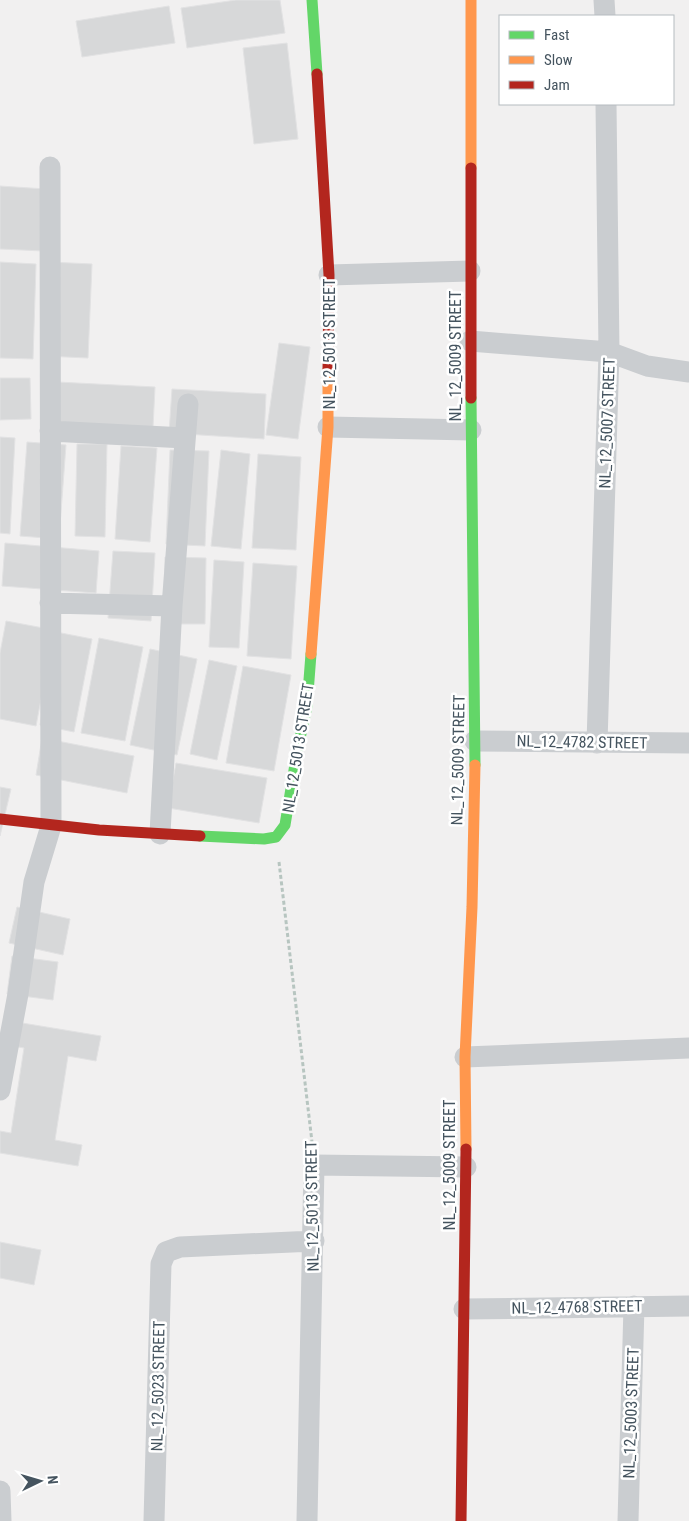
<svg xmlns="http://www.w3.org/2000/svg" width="689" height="1521" font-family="'Roboto Condensed',sans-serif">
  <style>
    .building { fill: #d7d8d9; stroke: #e2e2e3 }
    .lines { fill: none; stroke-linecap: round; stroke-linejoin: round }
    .path { stroke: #b7c5c0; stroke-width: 3; stroke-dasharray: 4 2.5; stroke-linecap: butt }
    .street { stroke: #cacdd0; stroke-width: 21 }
    .fast { stroke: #63d668; stroke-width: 11 }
    .slow { stroke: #ff974d; stroke-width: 11 }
    .jam { stroke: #b3261e; stroke-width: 11 }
    .labels { text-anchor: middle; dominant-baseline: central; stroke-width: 5; stroke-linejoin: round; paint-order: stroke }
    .street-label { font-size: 16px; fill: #45545f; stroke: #fff }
  </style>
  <rect width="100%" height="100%" fill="#f1f0f0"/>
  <path class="building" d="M236,0h44l5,33 -98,15 -6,-40z
    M169,6l6,37 -93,14 -6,-36z
    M287,43l11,96 -44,5 -11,-96z
    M0,186l46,3 -3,62 -43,-2z
    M0,262l36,2 -3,95 -33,-1z
    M49,262l43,2 -4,94 -43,-2z
    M279,343l31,4 -12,92 -32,-4z
    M0,378h30l1,41 -31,1z
    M57,382l98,5 -2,40 -98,-5z
    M172,389l94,5 -2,45 -95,-6z
    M0,437l15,1 -5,96 -10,-1z
    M27,442l39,3 -7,94 -39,-3z
    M77,444h30l-2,93 -30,-1z
    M121,446l36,2 -7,94 -35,-3z
    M170,450l39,1 -4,95 -39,-2z
    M221,450l29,4 -9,95 -30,-3z
    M258,454l43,3 -5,93 -44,-2z
    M5,543l94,8 -3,42 -94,-7z
    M113,551l42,2 -4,68 -43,-3z
    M165,557l41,1 -1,66h-42z
    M214,560l30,2 -5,86 -30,-1z
    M253,563l44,3 -6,93 -44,-3z
    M6,621l48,9 -18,96 -36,-7v-66z
    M56,632l36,7 -18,93 -34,-7z
    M99,638l44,9 -18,94 -44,-8z
    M150,649l47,10 -20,96 -47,-10z
    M209,660l28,6 -20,94 -27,-6z
    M243,666l48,9 -17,96 -48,-8z
    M42,738l92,18 -7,37 -91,-18z
    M176,763l91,15 -8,45 -91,-15z
    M0,787l11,2 -11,47z
    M17,907l53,12 -7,36 -54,-12z
    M12,956l46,6 -5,38 -46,-6z
    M4,1020l97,16 -5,25 -28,-5 -13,84 27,5 -4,21 -78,-13v-22l11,2 13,-85 -24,-4z
    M0,1242l41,8 -7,35 -34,-7z"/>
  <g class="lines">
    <path class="path" d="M279,862l33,280"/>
    <path class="street" d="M604,0l1,16
      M329,275l141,-4
      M470,341l139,11 38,14 42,6
      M328,427l143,3
      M50,431l135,7
      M50,603l122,3
      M475,741l214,2
      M597,743l12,-391 -3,-248
      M160,834l12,-228 16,-202
      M465,1057l224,-9
      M0,1090l18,-96 16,-112 17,-56 -1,-659
      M464,1309l225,-3
      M0,1491l1,30
      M154,1521l7,-257 5,-12 14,-5 134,-6
      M307,1521l7,-356 152,2
      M628,1521l6,-215"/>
    <path class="fast" d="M312,0l5,74
      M471,398l4,367
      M200,836l64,3 12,-2 9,-12 12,-73 10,-46 4,-52"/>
    <path class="slow" d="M471,168v-168
      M311,654l17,-227v-57
      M466,1149l-1,-92 7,-150 3,-142"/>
    <path class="jam" d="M317,74l12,201 -1,95
      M471,168v230
      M0,819l99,11 101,6
      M461,1521l5,-372"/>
  </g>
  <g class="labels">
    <g class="street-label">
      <text transform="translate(329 344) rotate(-90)">NL_12_5013 STREET</text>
      <text transform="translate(455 356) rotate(-90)">NL_12_5009 STREET</text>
      <text transform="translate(607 423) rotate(-88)">NL_12_5007 STREET</text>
      <text transform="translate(582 742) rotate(1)">NL_12_4782 STREET</text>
      <text transform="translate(298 748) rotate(-81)">NL_12_5013 STREET</text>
      <text transform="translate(458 760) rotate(-89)">NL_12_5009 STREET</text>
      <text transform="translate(449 1165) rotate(-90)">NL_12_5009 STREET</text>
      <text transform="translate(312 1206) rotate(-91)">NL_12_5013 STREET</text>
      <text transform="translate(577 1307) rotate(-1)">NL_12_4768 STREET</text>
      <text transform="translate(158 1386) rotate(-89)">NL_12_5023 STREET</text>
      <text transform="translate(631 1413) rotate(-88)">NL_12_5003 STREET</text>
    </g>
  </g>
  <rect x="499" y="15" width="175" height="90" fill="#ffffff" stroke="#b5bbbf"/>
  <rect x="509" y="31" width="25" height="8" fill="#63d668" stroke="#b5bbbf"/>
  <text x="544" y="40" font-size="15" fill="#45545f">Fast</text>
  <rect x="509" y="56" width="25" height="8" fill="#ff974d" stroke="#b5bbbf"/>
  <text x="544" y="65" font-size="15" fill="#45545f">Slow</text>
  <rect x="509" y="81" width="25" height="8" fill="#b3261e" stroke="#b5bbbf"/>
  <text x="544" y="90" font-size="15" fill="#45545f">Jam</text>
  <g transform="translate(40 1481) rotate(85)" stroke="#ffffff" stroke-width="4" paint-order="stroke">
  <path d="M0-4L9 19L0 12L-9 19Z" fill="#45545f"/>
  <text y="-8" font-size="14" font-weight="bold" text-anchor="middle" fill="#45545f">N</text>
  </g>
</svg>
